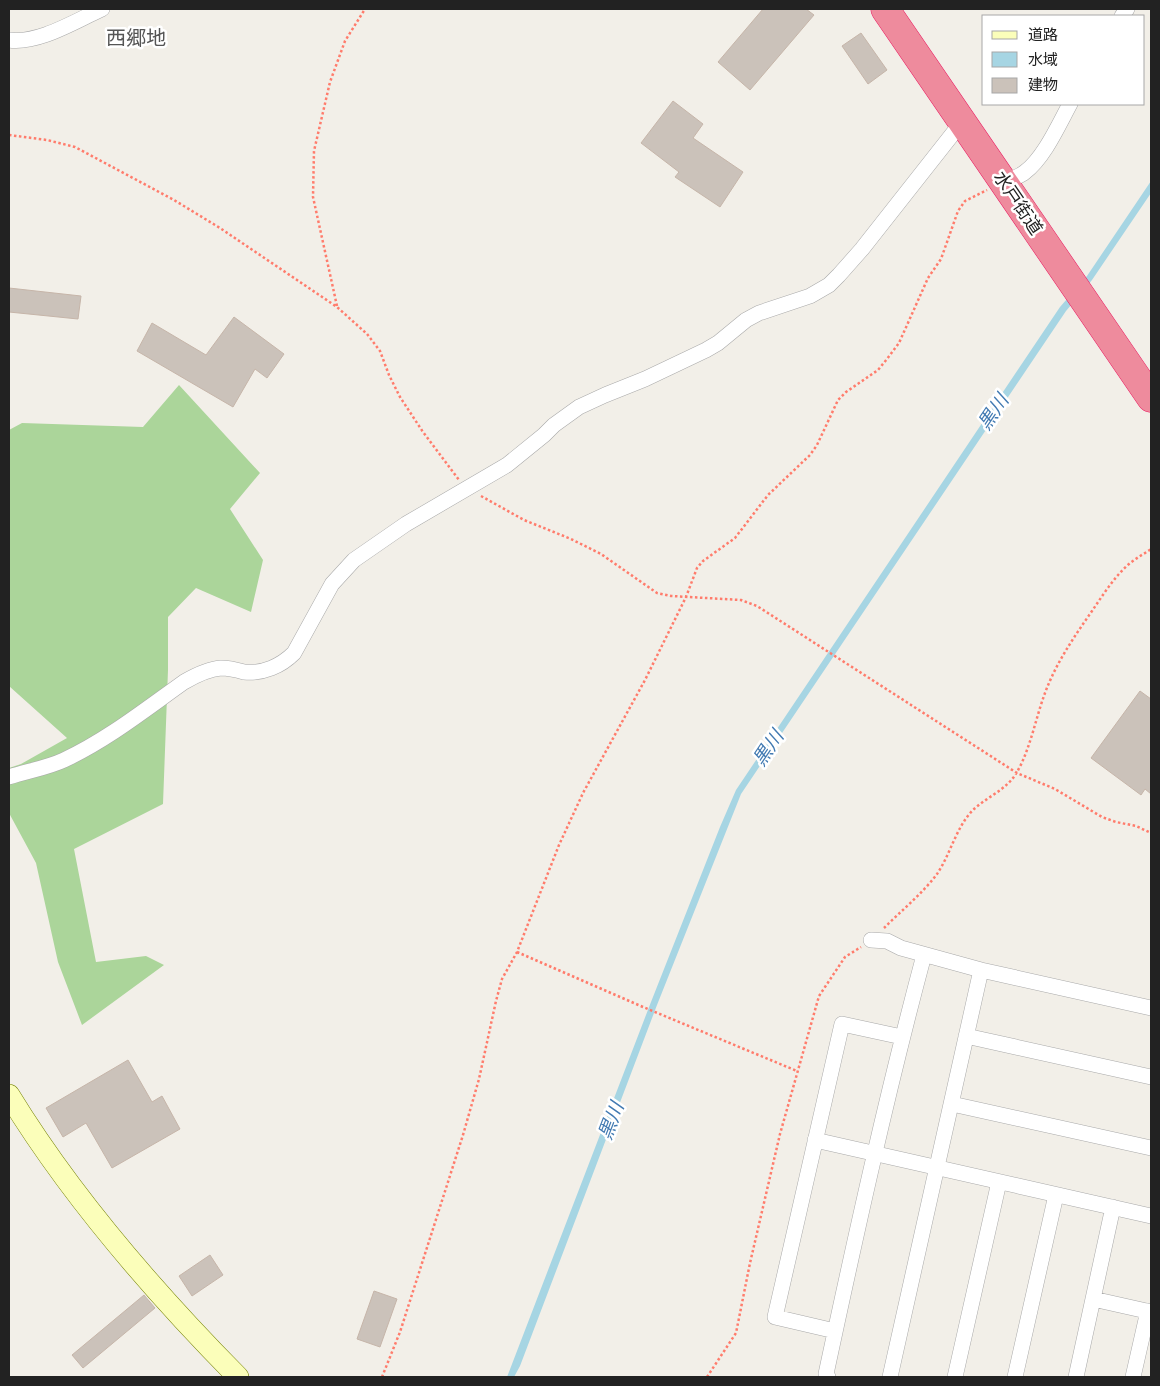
<svg xmlns="http://www.w3.org/2000/svg" width="1160" height="1386" font-family="Arial,'Noto Sans JP',sans-serif">
  <style>
    .forest { fill: #abd59a }
    .water { fill: #a6d5e3 }
    .building { fill: #cbc2ba; stroke: #c6b5a9 }
    .lines { fill: none; stroke-linecap: round; stroke-linejoin: round }
    .street-casing { stroke: #a9a9a9; stroke-width: 16 }
    .secondary-casing { stroke: #738100; stroke-width: 22 }
    .highway-casing { stroke: #e91c62; stroke-width: 29 }
    .path { stroke: #ff7c6c; stroke-width: 2.5; stroke-dasharray: 2.5 2.5; stroke-linecap: butt }
    .street { stroke: #fff; stroke-width: 15 }
    .secondary { stroke: #fbfeba; stroke-width: 21 }
    .highway { stroke: #ee8b9d; stroke-width: 28 }
    .labels { text-anchor: middle; dominant-baseline: central; stroke-width: 5; stroke-linejoin: round; paint-order: stroke }
    .street-label { font-size: 18px; fill: #222; stroke: #fff }
    .water-label { font-size: 19px; font-style: italic; fill: #427ab2; stroke: #fff }
    .quarter-label { font-size: 20px; fill: #555; stroke: #fff }
  </style>
  <rect width="100%" height="100%" fill="#f2efe8"/>
  <path class="forest" d="M179,385l81,88 -30,36 33,51 -12,52 -55,-24 -28,29v53l-5,134 -89,45 22,113 50,-6 18,9 -82,60 -24,-63 -22,-99 -27,-50v-45l12,-4 46,-26 -58,-52v-256l13,-7 121,4z"/>
  <path class="water" d="M1151,181v12l-59,87 -26,31 -325,483 -84,211 -137,361 -6,11h-7l144,-375 69,-175 16,-37 324,-483 27,-31z"/>
  <path class="building" d="M763,9h43l8,6 -64,75 -32,-28z
    M861,33l26,37 -19,14 -26,-38z
    M673,101l30,23 -10,14 50,34 -23,35 -45,-30 4,-5 -38,-29z
    M9,288l72,8 -3,23 -69,-7z
    M234,317l50,37 -17,24 -12,-9 -22,38 -96,-56 15,-28 54,32z
    M1140,691l11,8v95l-6,-5 -4,6 -50,-37z
    M128,1060l24,42 10,-6 18,33 -68,39 -26,-45 -23,14 -17,-29z
    M210,1255l13,20 -31,21 -13,-20z
    M374,1291l23,8 -17,48 -23,-8z
    M144,1295l11,13 -72,60 -11,-13z"/>
  <g class="lines">
    <g class="street-casing">
      <path id="street" d="M1122,16l5,-7
        M9,40c30,4 66,-19 93,-31
        M1004,182c7,-3 15,-5 21,-10 19,-14 34,-48 45,-68
        M9,777c18,-6 38,-9 55,-17 43,-20 82,-51 120,-78 12,-7 24,-13 37,-14 8,0 16,2 23,4 19,2 37,-6 50,-19l38,-69 22,-24 52,-36 101,-59 37,-30 10,-10 25,-18 26,-12 40,-16 61,-29 12,-7 28,-23 13,-7 51,-17 19,-11 10,-10 23,-26 100,-127
        M871,940l16,1 14,7 80,22 170,38
        M966,1036l185,41
        M952,1104l199,44
        M815,1140l336,76
        M1093,1299l58,13
        M835,1331l-60,-14 67,-293 60,13
        M828,1377l-2,-3c30,-140 61,-281 98,-419
        M890,1377l91,-407
        M955,1377l44,-195
        M1015,1377l41,-182
        M1076,1377l37,-170
        M1133,1377l15,-66"/>
    </g>
    <g class="secondary-casing">
      <path id="secondary" d="M9,1095c63,103 144,196 229,282"/>
    </g>
    <g class="highway-casing">
      <path id="highway" d="M885,9l266,389"/>
    </g>
    <path class="path" d="M9,135l38,5 28,7 99,53 46,28 117,79 30,27 13,17 9,24 11,22 23,35 36,48
      M337,306l-24,-109 1,-46 16,-69 15,-41 20,-32
      M481,496l43,24 47,19 30,15 56,39 14,3 70,4 16,6 260,167 38,16 47,28 14,5 20,4 15,7
      M884,928c17,-17 39,-35 53,-54 13,-19 19,-46 35,-63 14,-14 35,-21 45,-39 13,-22 19,-55 28,-79 11,-30 29,-56 47,-82 11,-16 22,-34 37,-47 7,-6 15,-10 22,-15
      M517,952l126,55 154,64
      M382,1377l18,-45 63,-197 16,-56 17,-78 6,-22 15,-27 42,-107 24,-52 62,-113 41,-83 11,-29 6,-7 32,-23 33,-43 42,-40 7,-10 21,-45 8,-8 32,-22 9,-11 12,-16 29,-65 13,-19 17,-48 7,-10 22,-11
      M707,1377l29,-44 14,-70 30,-129 39,-138 26,-39 16,-10"/>
    <use href="#street" class="street"/>
    <use href="#secondary" class="secondary"/>
    <use href="#highway" class="highway"/>
  </g>
  <g class="labels">
    <g class="street-label">
      <text transform="translate(1018 203) rotate(56)">水戸街道</text>
    </g>
    <g class="water-label">
      <text transform="translate(993 412) rotate(-56)">黒川</text>
      <text transform="translate(768 748) rotate(-56)">黒川</text>
      <text transform="translate(611 1121) rotate(-69)">黒川</text>
    </g>
    <g class="quarter-label">
      <text x="136" y="38">西郷地</text>
    </g>
  </g>
  <rect width="1160" height="1386" fill="none" stroke="#222222" stroke-width="20"/>
  <rect x="982" y="15" width="162" height="90" fill="#ffffff" stroke="#a7a7a7"/>
  <rect x="992" y="31" width="25" height="8" fill="#fbfeba" stroke="#a7a7a7"/>
  <text x="1028" y="40" font-size="15" fill="#222222">道路</text>
  <rect x="992" y="52" width="25" height="15" fill="#a6d5e3" stroke="#a7a7a7"/>
  <text x="1028" y="65" font-size="15" fill="#222222">水域</text>
  <rect x="992" y="78" width="25" height="15" fill="#cbc2ba" stroke="#a7a7a7"/>
  <text x="1028" y="90" font-size="15" fill="#222222">建物</text>
</svg>
